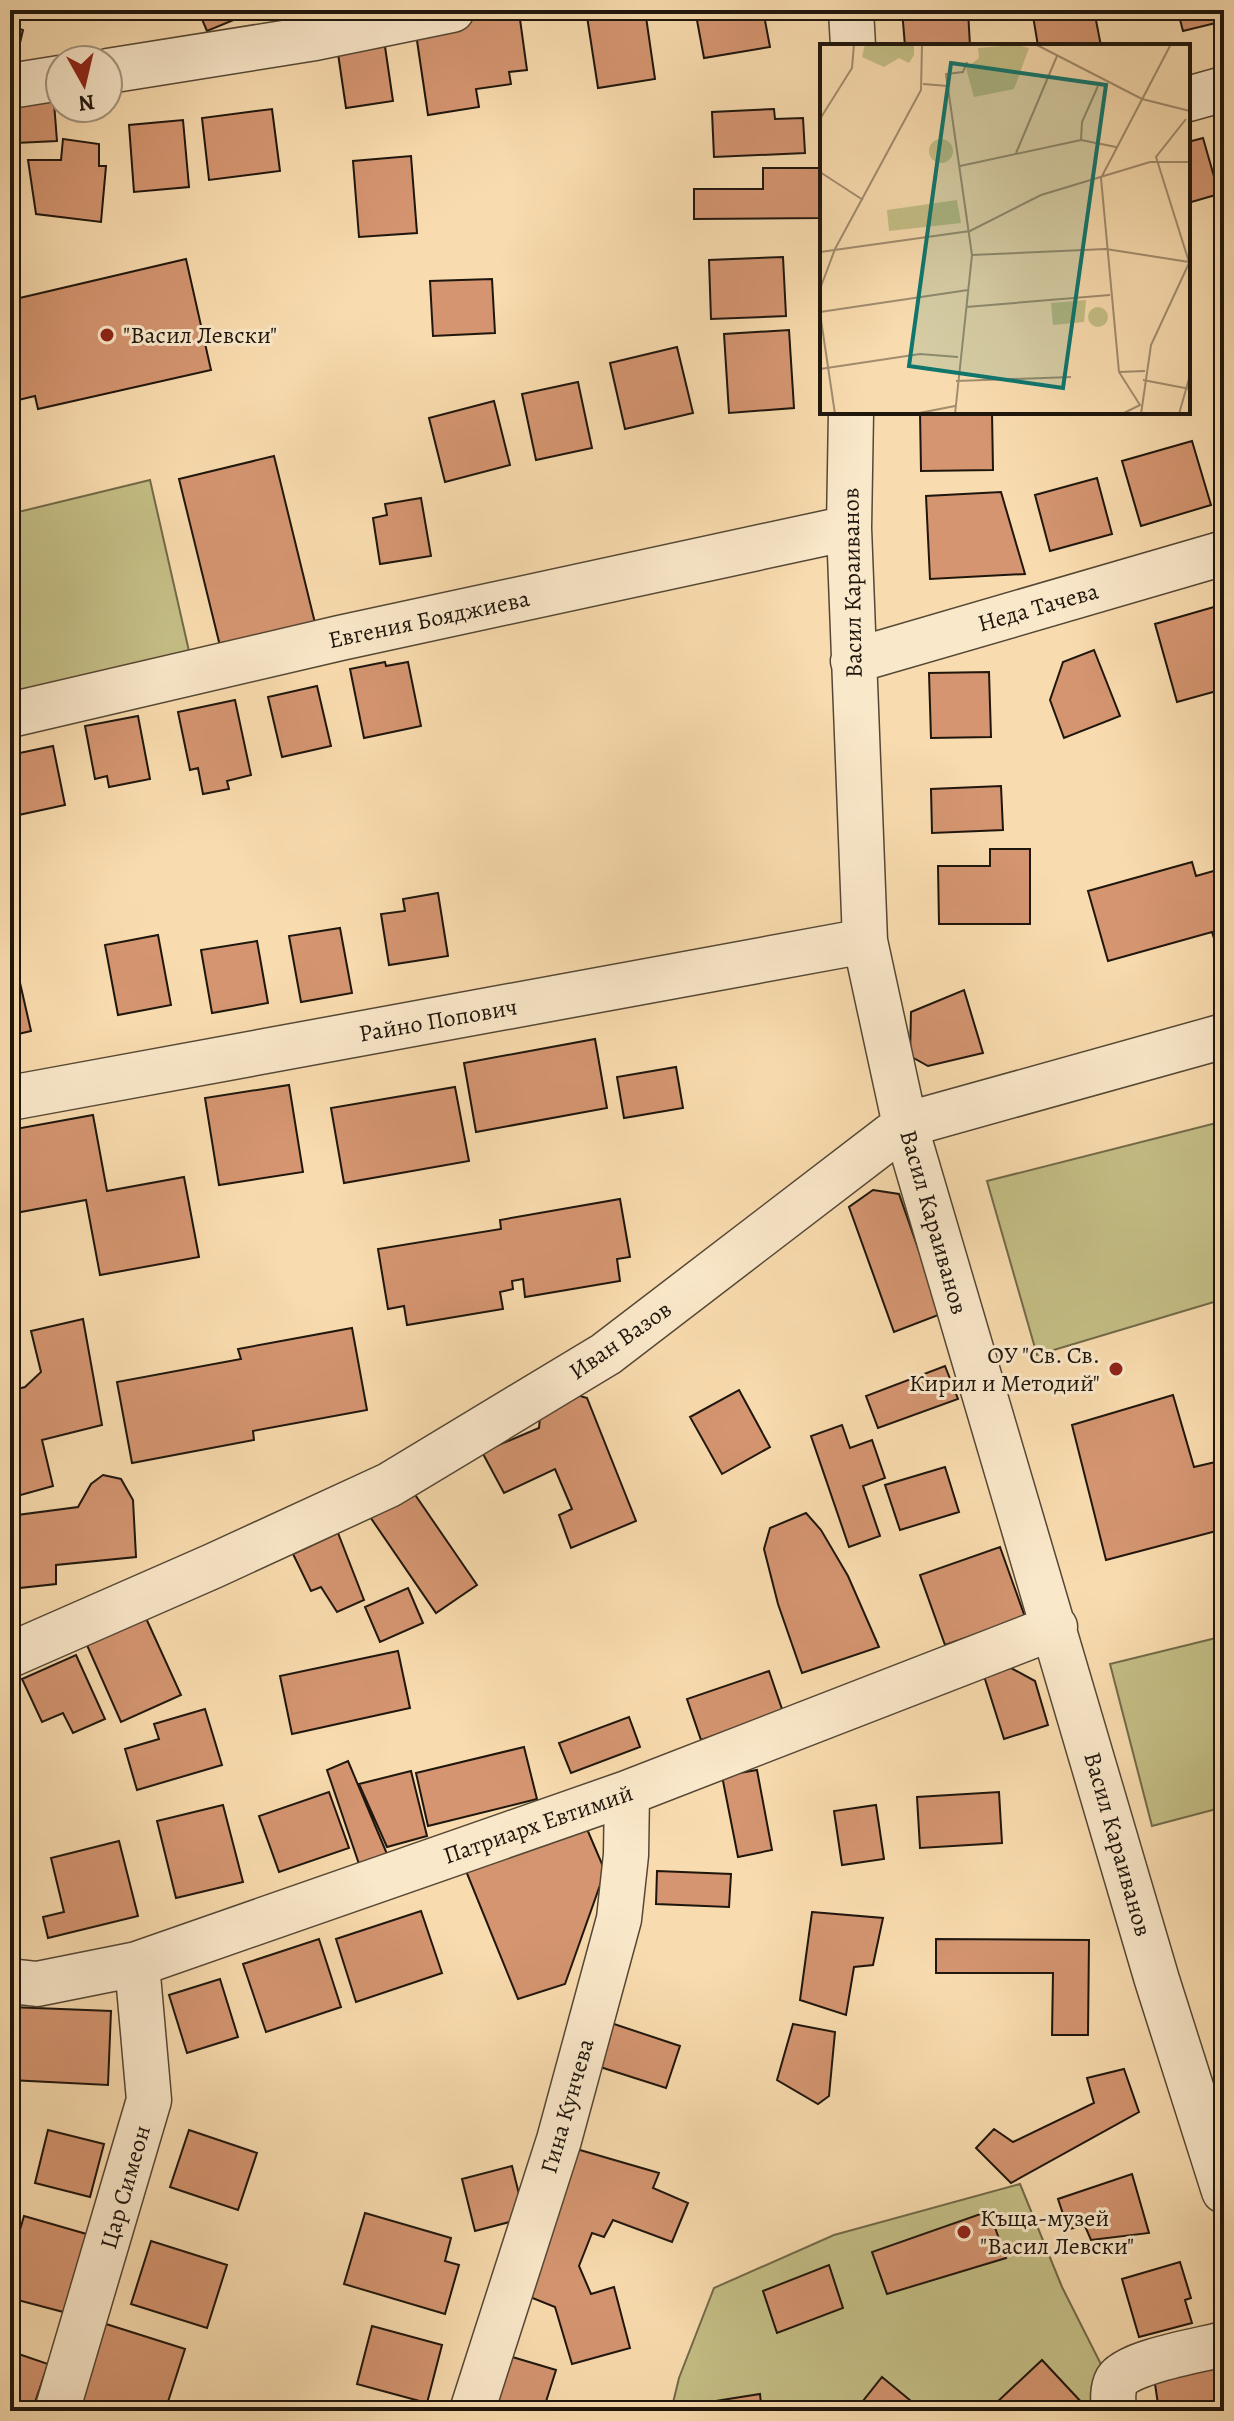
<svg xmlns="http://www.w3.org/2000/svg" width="1234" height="2421" font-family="Alegreya,serif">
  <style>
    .green { fill: #c4be85; stroke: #726a49; stroke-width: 2 }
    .building { fill: #d49570; stroke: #1f160d; stroke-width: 2 }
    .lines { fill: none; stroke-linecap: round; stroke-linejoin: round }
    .minor-casing { stroke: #554735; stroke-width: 47 }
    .minor { stroke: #fae8ca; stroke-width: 44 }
    .poi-dot { fill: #8f2418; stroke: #fae8ca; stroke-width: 3 }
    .labels { text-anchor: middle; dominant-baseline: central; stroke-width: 6; stroke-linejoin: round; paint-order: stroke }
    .poi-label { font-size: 24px; fill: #1f160d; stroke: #fae8ca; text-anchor: start }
    .street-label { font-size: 24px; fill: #1f160d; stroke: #fae8ca }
    .inset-road { fill: none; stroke: #a18c6e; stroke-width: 2 }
    .view { fill: #0f766e; fill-opacity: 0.15; stroke: #0f766e; stroke-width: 4 }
    .inset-edge { fill: none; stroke: #1f160d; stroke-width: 4 }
  </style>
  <rect width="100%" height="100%" fill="#f8dbae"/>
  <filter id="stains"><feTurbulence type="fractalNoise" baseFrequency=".0025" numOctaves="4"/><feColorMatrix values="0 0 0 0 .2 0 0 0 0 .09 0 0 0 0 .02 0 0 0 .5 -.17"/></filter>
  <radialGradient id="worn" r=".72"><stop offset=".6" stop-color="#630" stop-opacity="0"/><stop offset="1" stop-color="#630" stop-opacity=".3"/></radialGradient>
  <path class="green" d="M150,480l39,171 -179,42v-179z
    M1224,1121v178l-187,56 -50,-174z
    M1224,1636v171l-72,19 -42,-162z
    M1020,2184l42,103 55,109 -14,15h-432l8,-33 35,-90 120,-53z"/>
  <path class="building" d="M198,10h40l3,7 -34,14z
    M586,10h59l10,69 -57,9z
    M700,10h63l7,37 -66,11 -8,-43z
    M902,10h66l2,36h-65z
    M1032,10h62l7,36h-63z
    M1161,10h61l2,11 -41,10 -5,-19 -16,3z
    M519,12l8,58 -18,2 2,12 -35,5 3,18 -51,8 -13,-88z
    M10,25l13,5 -9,38 -4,-1z
    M383,33l10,68 -47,7 -10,-68z
    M53,90l4,51 -41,2 -3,-50z
    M272,109l8,62 -71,9 -7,-62z
    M774,109l1,10 28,-1 2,35 -91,4 -2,-45z
    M183,120l6,67 -55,5 -5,-67z
    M1203,138l16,56 -31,9v-61z
    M63,139l36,5v22h7l-5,56 -65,-8 -8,-54h33z
    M411,156l6,77 -58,4 -6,-76z
    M763,168h59v50l-128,1v-30h69z
    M783,257l3,59 -75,3 -2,-59z
    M186,259l25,111 -173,39 -3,-13 -25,6v-106l1,4z
    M492,279l3,54 -62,3 -3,-55z
    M789,330l5,78 -65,5 -5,-79z
    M677,347l16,66 -68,16 -15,-66z
    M578,382l14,66 -56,12 -14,-66z
    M494,401l16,64 -65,17 -16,-64z
    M920,412h72l1,58 -72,1z
    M1192,441l19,64 -70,21 -19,-65z
    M274,456l42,171 -95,23 -42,-171z
    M1097,478l15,56 -62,17 -15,-56z
    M1001,492l24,82 -95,5 -4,-83z
    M421,498l10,58 -51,8 -7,-46 14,-3 -2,-11z
    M1224,604v85l-47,13 -22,-78z
    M1094,650l26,66 -56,22 -14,-38 13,-38z
    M385,662l1,4 22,-4 13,64 -57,12 -14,-69z
    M989,672l2,65 -60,1 -2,-65z
    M317,686l14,60 -49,11 -14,-60z
    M235,700l16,75 -24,6 2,8 -26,5 -5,-26 -8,2 -12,-58z
    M138,716l12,63 -41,8 -2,-11 -12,3 -10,-53z
    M53,746l12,59 -51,11 -4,-17v-44z
    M1001,786l2,44 -71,3 -1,-44z
    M990,849h40v75h-91l-1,-58h52z
    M1192,862l4,14 28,-8v78l-7,2 -5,-16 -104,29 -20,-70z
    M438,893l10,63 -59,9 -8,-51 24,-3 -2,-12z
    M340,928l12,65 -51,9 -12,-66z
    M158,935l13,70 -53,10 -13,-70z
    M257,941l11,62 -56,10 -11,-63z
    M15,961l16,70 -21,5v-74z
    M964,990l19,63 -55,13 -18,-10 1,-44z
    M595,1039l12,69 -131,24 -12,-69z
    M676,1067l7,41 -59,10 -7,-41z
    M289,1085l14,87 -84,13 -14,-87z
    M455,1087l14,74 -125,22 -13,-75z
    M93,1115l14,76 77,-14 15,80 -99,18 -14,-75 -76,14v-84z
    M873,1190l26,4 42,120 -47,18 -45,-125z
    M620,1199l10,58 -13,2 3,22 -95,16 -2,-18 -11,2 1,8 -13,3 3,17 -96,16 -3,-19 -16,3 -10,-60 123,-20 -1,-9z
    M83,1319l19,106 -60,15 11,46 -43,12v-107l15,-4 16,-15 -10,-41z
    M352,1328l15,82 -114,21 1,9 -122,23 -15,-81 124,-23 -3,-10z
    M945,1366l13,33 -80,29 -12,-32z
    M739,1390l31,57 -48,27 -32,-57z
    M574,1394l13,4 49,123 -65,27 -12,-33 13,-6 -17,-40 -51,24 -22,-41 57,-24 2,-21z
    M1173,1395l21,72 30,-7v69l-118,31 -34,-135z
    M842,1425l8,23 22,-8 13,38 -22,8 17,50 -31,11 -38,-111z
    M945,1467l14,45 -59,18 -15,-45z
    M103,1475l18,4 12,21 3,57 -80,8v19l-45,5 -1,22v-95l68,-9 13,-23z
    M407,1483l70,102 -41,28 -70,-102z
    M806,1513l15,17 27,46 31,71 -77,26 -24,-69 -14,-55 6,-21z
    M338,1533l26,67 -27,12 -16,-25 -10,4 -18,-37z
    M1000,1547l25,70 -80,28 -25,-70z
    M408,1588l15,35 -43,19 -15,-35z
    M145,1616l36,79 -60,27 -35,-79z
    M398,1651l12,57 -118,26 -12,-58z
    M76,1655l29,64 -32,14 -10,-20 -21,9 -20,-43z
    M1011,1668l24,13 13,44 -44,14 -20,-63z
    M769,1671l14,41 -82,28 -14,-41z
    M205,1709l17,56 -85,25 -12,-41 34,-10 -5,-15z
    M629,1717l11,30 -69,26 -12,-30z
    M524,1747l13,52 -109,27 -12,-53z
    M348,1761l39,93 -28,10 -32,-94z
    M757,1770l15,80 -34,7 -16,-81z
    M411,1771l16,65 -40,11 -28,-63z
    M329,1792l20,56 -70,24 -20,-56z
    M999,1792l3,51 -82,5 -3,-51z
    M223,1805l20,77 -67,16 -19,-77z
    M876,1805l8,54 -42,6 -8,-54z
    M584,1822l21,49 -40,113 -47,15 -54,-133z
    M119,1841l19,75 -90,22 -5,-21 21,-5 -13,-54z
    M657,1871l74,3 -2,33 -73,-3z
    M421,1911l21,62 -86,29 -20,-63z
    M812,1912l71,6 -10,47 -19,2 -8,48 -46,-15z
    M319,1939l22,68 -75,25 -23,-68z
    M936,1939l153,1 -1,95h-36l1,-62h-117z
    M220,1979l18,58 -51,16 -18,-58z
    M10,2007l101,4 -3,74 -98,-5z
    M608,2022l72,24 -14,42 -72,-23z
    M793,2024l42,8 -6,64 -11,8 -41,-24z
    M1124,2069l15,43 -128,71 -35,-35 18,-19 19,13 81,-39 -7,-25z
    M48,2130l56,14 -14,53 -55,-14z
    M189,2130l68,23 -19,57 -68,-23z
    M573,2148l86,25 -6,15 35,15 -16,39 -59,-22 -9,17 -12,-4 -13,33 12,28 23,-7 16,61 -58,16 -17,-57 -35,-14z
    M512,2166l13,52 -50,13 -13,-52z
    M1132,2174l17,59 -58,7 -6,-14 -17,3 -10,-30z
    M989,2211l17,47 -119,36 -15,-42z
    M365,2213l86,25 -6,23 14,4 -14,49 -101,-30z
    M24,2216l66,19 -23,78 -57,-15v-34z
    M151,2241l76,24 -20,63 -76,-24z
    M1180,2262l11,36 -6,2 7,23 -53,14 -17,-58z
    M829,2265l14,43 -66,25 -14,-42z
    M106,2324l79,25 -20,62h-87z
    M372,2326l70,19 -15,58 -70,-19z
    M10,2351l38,13 -16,47h-22z
    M509,2356l47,14 -13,41h-52z
    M1042,2360l42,45 -7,6h-76l-6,-7z
    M1224,2366v45h-65l-5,-34z
    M882,2377l41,34h-57l-7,-5z
    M760,2394l1,10 10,-1 1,8h-62l-1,-9z"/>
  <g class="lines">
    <g class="minor-casing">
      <path id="minor" d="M851,10l2,36
        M108,71l207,-33 137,-28
        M10,86l50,-8
        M1188,99l36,-10
        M851,412l-2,116 16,413 40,184 252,855 67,211
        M853,661l371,-108
        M10,715l330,-77 509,-110
        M10,1098l855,-157
        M10,1655l203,-89 176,-81 217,-131 299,-229 319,-89
        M10,1981l27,3 100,-20 490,-171 428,-166
        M57,2411l92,-311 -12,-136
        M472,2411l87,-271 60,-221 7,-64 1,-62
        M1114,2411c-1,-10 -2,-22 3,-31 11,-18 84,-30 107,-36"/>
    </g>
    <use href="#minor" class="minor"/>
  </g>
  <g class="poi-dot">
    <circle cx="107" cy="335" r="8"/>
    <circle cx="1116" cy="1369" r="8"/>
    <circle cx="964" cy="2232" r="8"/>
  </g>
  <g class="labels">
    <g class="poi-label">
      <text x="123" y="335">"Васил Левски"</text>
      <text x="1100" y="1355" text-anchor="end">ОУ "Св. Св.<tspan x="1100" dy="28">Кирил и Методий"</tspan></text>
      <text x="980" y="2218">Къща-музей<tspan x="980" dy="28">"Васил Левски"</tspan></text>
    </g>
    <g class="street-label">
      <text transform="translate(852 583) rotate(-91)">Васил Караиванов</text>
      <text transform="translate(1038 607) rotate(-16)">Неда Тачева</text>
      <text transform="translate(429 619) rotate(-12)">Евгения Бояджиева</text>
      <text transform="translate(438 1020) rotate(-10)">Райно Попович</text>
      <text transform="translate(934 1222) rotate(74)">Васил Караиванов</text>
      <text transform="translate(620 1340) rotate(-35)">Иван Вазов</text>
      <text transform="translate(538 1824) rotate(-19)">Патриарх Евтимий</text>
      <text transform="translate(1118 1844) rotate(74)">Васил Караиванов</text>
      <text transform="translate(567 2106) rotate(-74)">Гина Кунчева</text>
      <text transform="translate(125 2187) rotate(-74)">Цар Симеон</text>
    </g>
  </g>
  <g transform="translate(820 44)">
    <rect width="370" height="370" fill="#f8dbae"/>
    <path d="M45,0l49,1v10l-5,8 -10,-5 -15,9 -22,-10zM196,1l13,3 -15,41 -40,8 -8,-29 13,-10 -1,-10zM109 107a12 12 0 1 1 24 0a12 12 0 1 1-24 0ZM137,156l4,23 -72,8 -2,-21zM266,256l-2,22 -31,3 -2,-22zM268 273a10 10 0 1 1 20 0a10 10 0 1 1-20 0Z" fill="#c4be85"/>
    <path class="inset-road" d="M215,0l107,55 48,12M103,40l25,2M0,75l32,-51 2,-24M261,96l1,-18 16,-36M196,109l41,-97M140,122l121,-26 35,7M0,128l43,28M0,208l150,-21 71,-36 109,-33h40M152,211l134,-6 83,13 -33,-105 30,-38M0,245l15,-40 86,-159 1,-46M146,263l144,-12M0,268l148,-22M0,269l15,101M0,325l100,-15 38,3M299,328l26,-1M323,336l47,9M136,337l115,-4M94,370l41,-8M135,370l17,-159 -26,-181 17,-2 4,-10M302,370l18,-9 -21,-33 -18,-194 70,-134M321,370l10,-69 39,-84M359,370l11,-39"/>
    <path class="view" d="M131,19l155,22 -43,303 -154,-22z"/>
    <rect width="370" height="370" class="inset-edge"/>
  </g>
  <rect width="1234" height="2421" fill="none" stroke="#f8dbae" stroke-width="40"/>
  <rect x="12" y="12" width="1210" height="2397" fill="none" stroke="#1f160d" stroke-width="4"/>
  <rect x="20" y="20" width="1194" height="2381" fill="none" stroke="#1f160d" stroke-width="2"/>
  <g transform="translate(84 84) rotate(172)"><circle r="38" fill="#fae8ca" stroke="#a2947e" stroke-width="2"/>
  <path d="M0-6L14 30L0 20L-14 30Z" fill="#8f2418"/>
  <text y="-12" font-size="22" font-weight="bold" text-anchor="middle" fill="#1f160d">N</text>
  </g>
  <rect width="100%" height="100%" filter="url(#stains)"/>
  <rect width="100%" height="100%" fill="url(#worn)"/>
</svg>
